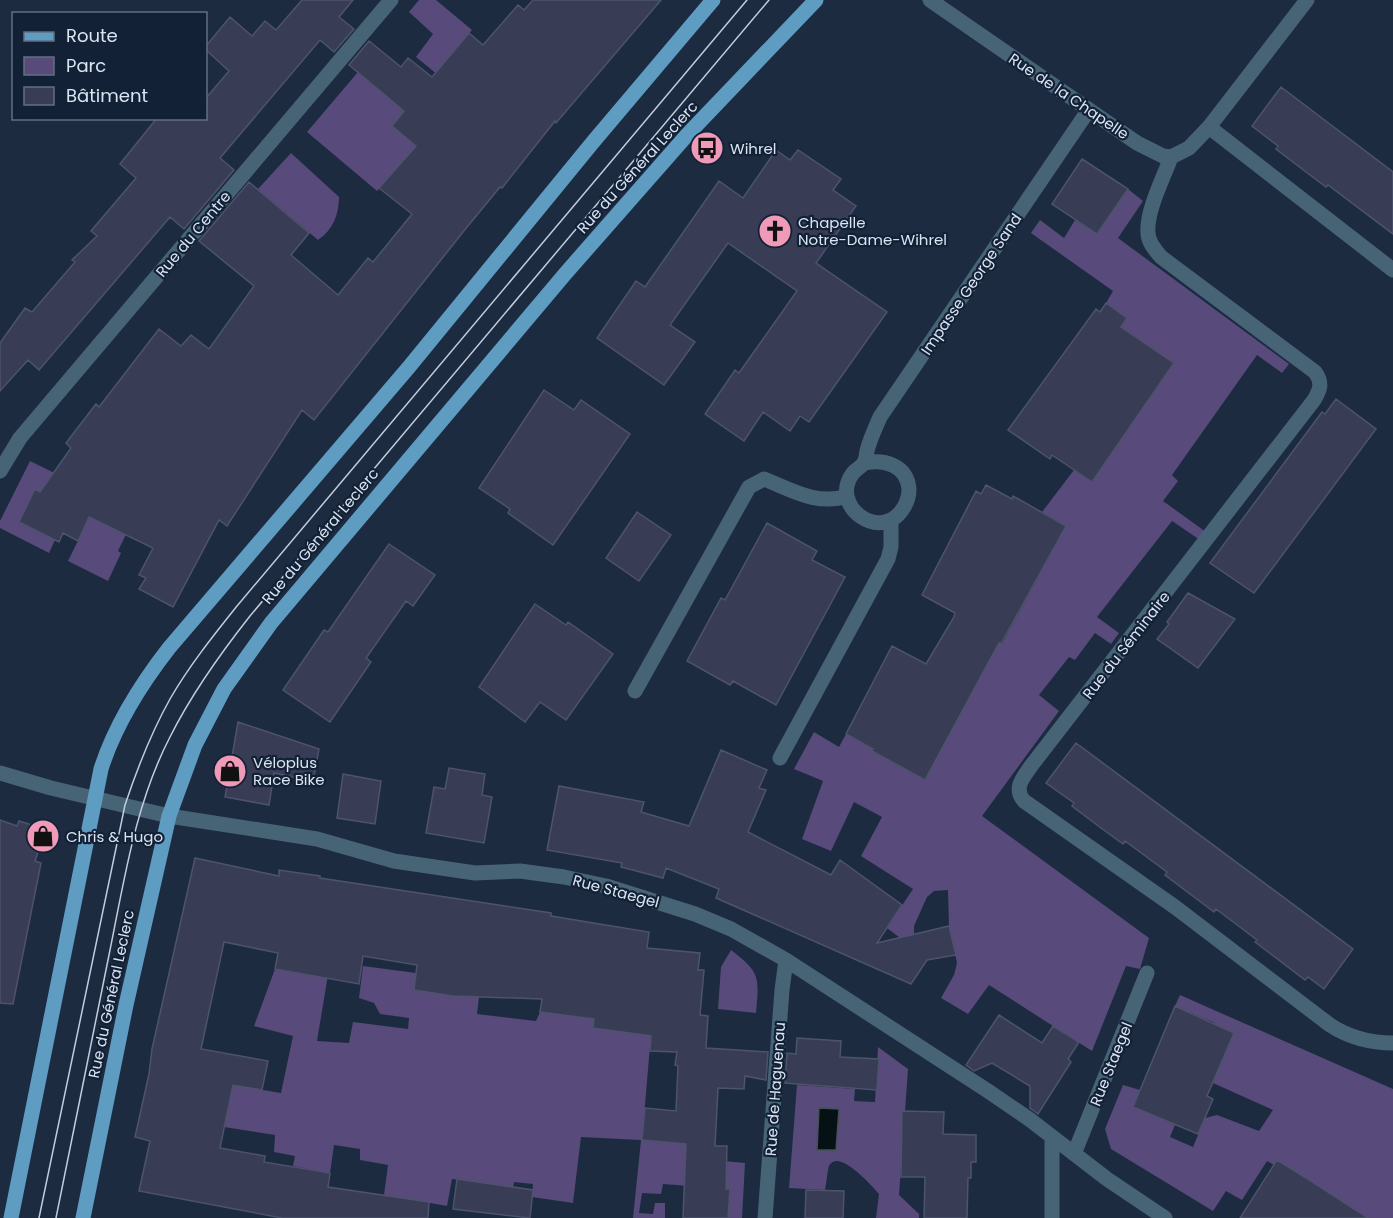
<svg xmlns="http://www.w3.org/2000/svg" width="1393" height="1218" font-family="Poppins,sans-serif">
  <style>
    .green { fill: #584a7a }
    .water { fill: #051115; stroke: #455057; stroke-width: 1.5 }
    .building { fill: #383c55; stroke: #4e536d; stroke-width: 1.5 }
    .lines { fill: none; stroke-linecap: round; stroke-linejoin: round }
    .minor { stroke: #476476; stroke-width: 15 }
    .major { stroke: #5f9cc2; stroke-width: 15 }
    .tram { stroke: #c2cddc; stroke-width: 1.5 }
    .labels { text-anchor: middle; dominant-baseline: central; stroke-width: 4.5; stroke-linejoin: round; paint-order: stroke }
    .street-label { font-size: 15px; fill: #dae4f2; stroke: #122136 }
    .poi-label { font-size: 15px; fill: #dae4f2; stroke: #122136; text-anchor: start }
  </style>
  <rect width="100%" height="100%" fill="#1c2b40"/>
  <path class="green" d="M419,0h17l36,30 -18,21 11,46 -49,-40 17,-23 -24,-22z
    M358,72l46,39 -12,15 26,22 -41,43 -70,-59z
    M291,153l48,44c0,17 -6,33 -21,43l-60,-51z
    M1128,189l15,12 -25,37 171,126 -7,9 -25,-18 -85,120 6,6 -15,20 43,31 -6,8 -28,-19 -75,96 22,16 -8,11 -16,-11 -20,27 -6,-3 -30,38 20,16 -77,105 167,122 -9,31 -14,-3 -34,85 -103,-66 -21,29 -27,-16 13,-23 3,-12 -8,-37 -1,-36 -14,1 -7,6 -13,29v8l-6,10 -21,-16 26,-39 -52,-33 21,-39 -28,-15 -23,49 -29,-12 21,-58 -29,-12 20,-37 25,15 7,-13 27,15 -1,2 52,29 52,-151 26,15 64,-118 -24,-14 32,-42 18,12 82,-119 -53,-36 6,-9 -21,-15 7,-12 -82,-58 9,-13 24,18 11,-18 22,14z
    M30,461l55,27 -43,5 -7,-3 -16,32 36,18 -6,13 -49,-25v-7z
    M93,510l36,18 -11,23 3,2 -13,28 -40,-20z
    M335,949l-8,32 -10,60 32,2 4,-21 55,7 1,-11 -29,-4 -6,-11 -15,-5 4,-32 53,7 -2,17 65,7 -2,17 59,7 4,-9 54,7 57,15 -9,106 60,5v14l43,4 -3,55h-14l1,-29 -66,-5 -2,10 -19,-1 -3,20 14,1 2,-11h10v15h-32l8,-78 -60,-3 -8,66 -41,-6 1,-13 -19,-2 -5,30 -36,-30 -21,-3 -5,27 -63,-11 4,-30 -28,-5v-11l-26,-4 -4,28 -37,-7 2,-10 -21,-4 1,-17 -51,-8 9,-42 48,8 12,-57 -39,-10 21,-57 25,4z
    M731,950c30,23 28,27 25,63l-38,-4 3,-42z
    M1180,995l213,94v129h-59l-60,-53 -7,-4 -25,39 -16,-9 -13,20 -102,-62 -6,-20 18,-44 17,5 -7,17 42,18 -5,12 23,10 12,-29 12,-3 42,16 14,-21 -118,-53 60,-34 -40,-17z
    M878,1047l30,22 -9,126 20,19v4h-43l3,-24c-6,-7 -41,-47 -50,-28 -1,2 -3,20 -4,24l-36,-2 8,-103 58,4 -1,12 21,1z"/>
  <path class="water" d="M819,1108l20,1 -3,41h-19z"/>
  <path class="building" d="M302,0h51l-14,17 15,12 -20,23 -14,-12 -100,118 14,12 -50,59 -14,-12 -131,153 -11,-10 -28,31v-48l25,-35 7,4 43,-50 -3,-2 25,-24 -6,-5 45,-53 -16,-14 37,-46h49v-20l23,-27 -23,-21v-4l24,-29 22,19 13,-15 11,9z
    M533,0h128l-105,123 -1,-2 -53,67 -2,-1 -37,45 -149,188 -12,-10 -75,116 -8,-6 -46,87 -34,-18 7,-11 -7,-3 14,-27 -64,-31 -11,24 -15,-8 -4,9 -40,-20 16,-33 5,3 31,-44 -5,-5 30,-39 3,3 60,-78 22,17 10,-11 18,14 45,-63 -55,-45 50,-59 60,51 -18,22 47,40 30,-37 5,4 39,-48 -33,-26 37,-42 -24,-20 12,-15 -55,-46 20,-24 32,26 7,-9 24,19 37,-44 14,12 35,-40 6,5z
    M1281,87l112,85v62l-65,-49 -2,2 -20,-15 -30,-23 2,-3 -26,-20z
    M776,150l14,10 8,-10 43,29 -8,11 23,16 -40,57 71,49 -78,110 -9,-6 -10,15 -27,-19 -19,29 -39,-27 30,-44 4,3 58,-82 -69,-48 -58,82 25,17 -31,43 -67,-47 39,-57 9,6 74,-106 24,17z
    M1082,159l46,30 -31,45 -45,-30z
    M1106,303l21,15 -6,9 53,36 -82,119 -40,-27 -2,4 -42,-29 88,-121 4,3z
    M544,390l30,20 7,-10 49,34 -77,111 -45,-32 2,-4 -31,-21z
    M1336,399l40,30 -122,164 -44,-30 112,-151 3,2z
    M986,485l26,14 1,-3 53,30 -65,118 -2,-1 -74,137 -53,-29 1,-2 -27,-15 46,-88 34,18 28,-47 1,-4 -33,-18 54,-104 5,3z
    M637,512l34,23 -32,46 -33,-23z
    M767,523l50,28 -5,9 33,17 -69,128 -43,-24 -3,4 -43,-24 34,-63 4,2z
    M389,544l46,31 -22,31 -7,-5 -40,57 5,4 -41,60 -47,-32 41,-60 4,2z
    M1188,593l47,26 -37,49 -41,-29 12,-15 -2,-2z
    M535,604l31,21 2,-3 45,32 -47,66 -26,-18 -15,20 -46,-35z
    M238,722l81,27 -6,32 -39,-8 -5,32 -44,-8z
    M1076,743l277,206 -29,40 -16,-12 -3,3 -50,-38 2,-2 -41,-31 -2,3 -49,-37 2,-3 -42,-31 -2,3 -22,-16 -29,-22 2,-3 -28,-20z
    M721,750l46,20 -8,18 7,2 -18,42 83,43 9,-15 62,45 -25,38 72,-17 7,29 -29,5 -16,24 -195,-86 3,-9 -53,-21 -3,10 -42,-11 1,-4 -75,-13 12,-64 85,16 -3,10 48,14z
    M449,768l36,6 -3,21 10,2 -8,46 -58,-10 8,-46 11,2z
    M343,774l38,7 -6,43 -38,-6z
    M0,820l17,6 2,-5 23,7 2,7 -9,26 6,2 -28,141 -13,-1z
    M195,858l84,18v-6l41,6v2l231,35v3l98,16 -2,16 53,5 -2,17h6l-4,45 8,1 -2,32 62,4 -2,28 -21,-4 -1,13 -26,-1 -3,58h12l-1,43h4l-2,29h-45l3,-74 -44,-4 3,-32 31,3 2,-45 -3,-1 2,-13 -27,-1 1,-15 -58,-8 1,-9 -54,-7 2,-13 -89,-3 -39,-6 3,-25 -54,-9 -4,28 -84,-15 3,-16 -54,-11 -23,107 67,12 -6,29 -29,-5 -13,63 45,8 -1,6 66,11 -2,14 101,15 -1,16h-146l-143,-27 11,-50 -15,-4 14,-63 3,-25z
    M1175,1006l59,27 -27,63 6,3 -15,35 -65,-27z
    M999,1015l43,28 11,-17 26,16 -11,17 3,3 -33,52 -8,-6v-22l-38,-23 -18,8 -8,-6z
    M797,1038l44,3 -1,16 39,2 -2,31 -92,-7 2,-30 9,1z
    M902,1111l42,1 -1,22 33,1v27h-5v16h-3l-1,40h-43l1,-41h-24z
    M1277,1160l34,21 57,37h-128z
    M457,1179l76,11 -3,28 -77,-9z
    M806,1190l38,1 -1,27h-38z"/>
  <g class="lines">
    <path class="minor" d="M930,0l207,143 26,13 8,1 18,-9 20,-21 98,-127
      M1209,127l184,143
      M1171,157c-7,20 -25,54 -23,76 0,9 7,17 13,24l154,115c8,11 5,18 -1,28l-283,366c-8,12 -18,22 -7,35l151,106 155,118c20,13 40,18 63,18
      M865,463c19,-4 42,2 44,26 0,6 -2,13 -5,18 -22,38 -76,-1 -51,-34 3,-4 7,-5 10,-9 3,-3 3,-8 4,-13 3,-12 8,-22 13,-34l208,-306
      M0,471l20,-33 371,-438
      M635,691l114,-204 15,-8c28,11 53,27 83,17
      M780,758l108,-199 3,-12v-27
      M0,773l51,15 118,28 148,23 77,22 81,12 45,-2 44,6 42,9 89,28 36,15 55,31 202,131 41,28 78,60 58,39
      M1074,1154l73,-181
      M765,1218l17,-228 4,-30
      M1052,1218v-80"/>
    <path class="major" d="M11,1218l90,-449c14,-44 40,-85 68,-121l240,-281 184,-225 120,-142
      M83,1218l43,-213 43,-189 26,-71 29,-56 47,-66 294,-349 122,-139 129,-135"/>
    <path class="tram" d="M39,1218l86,-413c12,-36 26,-72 45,-106 19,-33 43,-63 67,-93l510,-606
      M56,1218c18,-88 35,-175 53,-263 15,-73 26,-151 61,-218 22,-44 50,-83 80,-121l519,-616"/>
  </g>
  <defs>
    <g id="bus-disc" transform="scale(1.725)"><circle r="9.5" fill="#ef9ab8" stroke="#122136"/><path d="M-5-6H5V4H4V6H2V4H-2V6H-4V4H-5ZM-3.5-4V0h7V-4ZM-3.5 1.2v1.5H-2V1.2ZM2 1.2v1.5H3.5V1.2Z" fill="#111"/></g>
    <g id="church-disc" transform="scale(1.725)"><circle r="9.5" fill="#ef9ab8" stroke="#122136"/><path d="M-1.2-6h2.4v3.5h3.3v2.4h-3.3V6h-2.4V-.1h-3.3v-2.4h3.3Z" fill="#111"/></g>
    <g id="shop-disc" transform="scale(1.725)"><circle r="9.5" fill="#ef9ab8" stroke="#122136"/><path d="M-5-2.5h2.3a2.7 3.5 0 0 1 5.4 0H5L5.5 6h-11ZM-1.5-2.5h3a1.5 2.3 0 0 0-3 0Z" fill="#111"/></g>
  </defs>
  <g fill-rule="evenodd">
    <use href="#bus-disc" x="707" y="148"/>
    <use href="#church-disc" x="775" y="231"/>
    <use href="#shop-disc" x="230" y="771"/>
    <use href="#shop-disc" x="43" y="836"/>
  </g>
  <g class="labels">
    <g class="street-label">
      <text transform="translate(1069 96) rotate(34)">Rue de la Chapelle</text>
      <text transform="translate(637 167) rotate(-48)">Rue du Général Leclerc</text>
      <text transform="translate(193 234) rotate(-50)">Rue du Centre</text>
      <text transform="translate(971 284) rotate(-56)">Impasse George Sand</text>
      <text transform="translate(320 536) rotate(-50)">Rue du Général Leclerc</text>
      <text transform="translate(1126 645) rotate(-52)">Rue du Séminaire</text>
      <text transform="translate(616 891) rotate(15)">Rue Staegel</text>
      <text transform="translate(111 994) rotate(-78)">Rue du Général Leclerc</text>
      <text transform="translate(1111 1064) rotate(-68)">Rue Staegel</text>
      <text transform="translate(775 1089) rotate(-86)">Rue de Haguenau</text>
    </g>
    <g class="poi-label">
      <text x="730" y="148">Wihrel</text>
      <text x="798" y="222">Chapelle<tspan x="798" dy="17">Notre-Dame-Wihrel</tspan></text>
      <text x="253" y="762">Véloplus<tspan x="253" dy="17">Race Bike</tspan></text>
      <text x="66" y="836">Chris &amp; Hugo</text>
    </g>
  </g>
  <rect x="12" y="12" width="195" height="108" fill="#122136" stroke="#626f81" stroke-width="1.5"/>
  <rect x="24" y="32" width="30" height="9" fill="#5f9cc2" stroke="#626f81" stroke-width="1.5"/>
  <text x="66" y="42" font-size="18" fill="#dae4f2">Route</text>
  <rect x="24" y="57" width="30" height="18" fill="#584a7a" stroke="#626f81" stroke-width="1.5"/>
  <text x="66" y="72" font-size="18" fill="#dae4f2">Parc</text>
  <rect x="24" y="87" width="30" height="18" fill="#383c55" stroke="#626f81" stroke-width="1.5"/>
  <text x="66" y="102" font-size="18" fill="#dae4f2">Bâtiment</text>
</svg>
